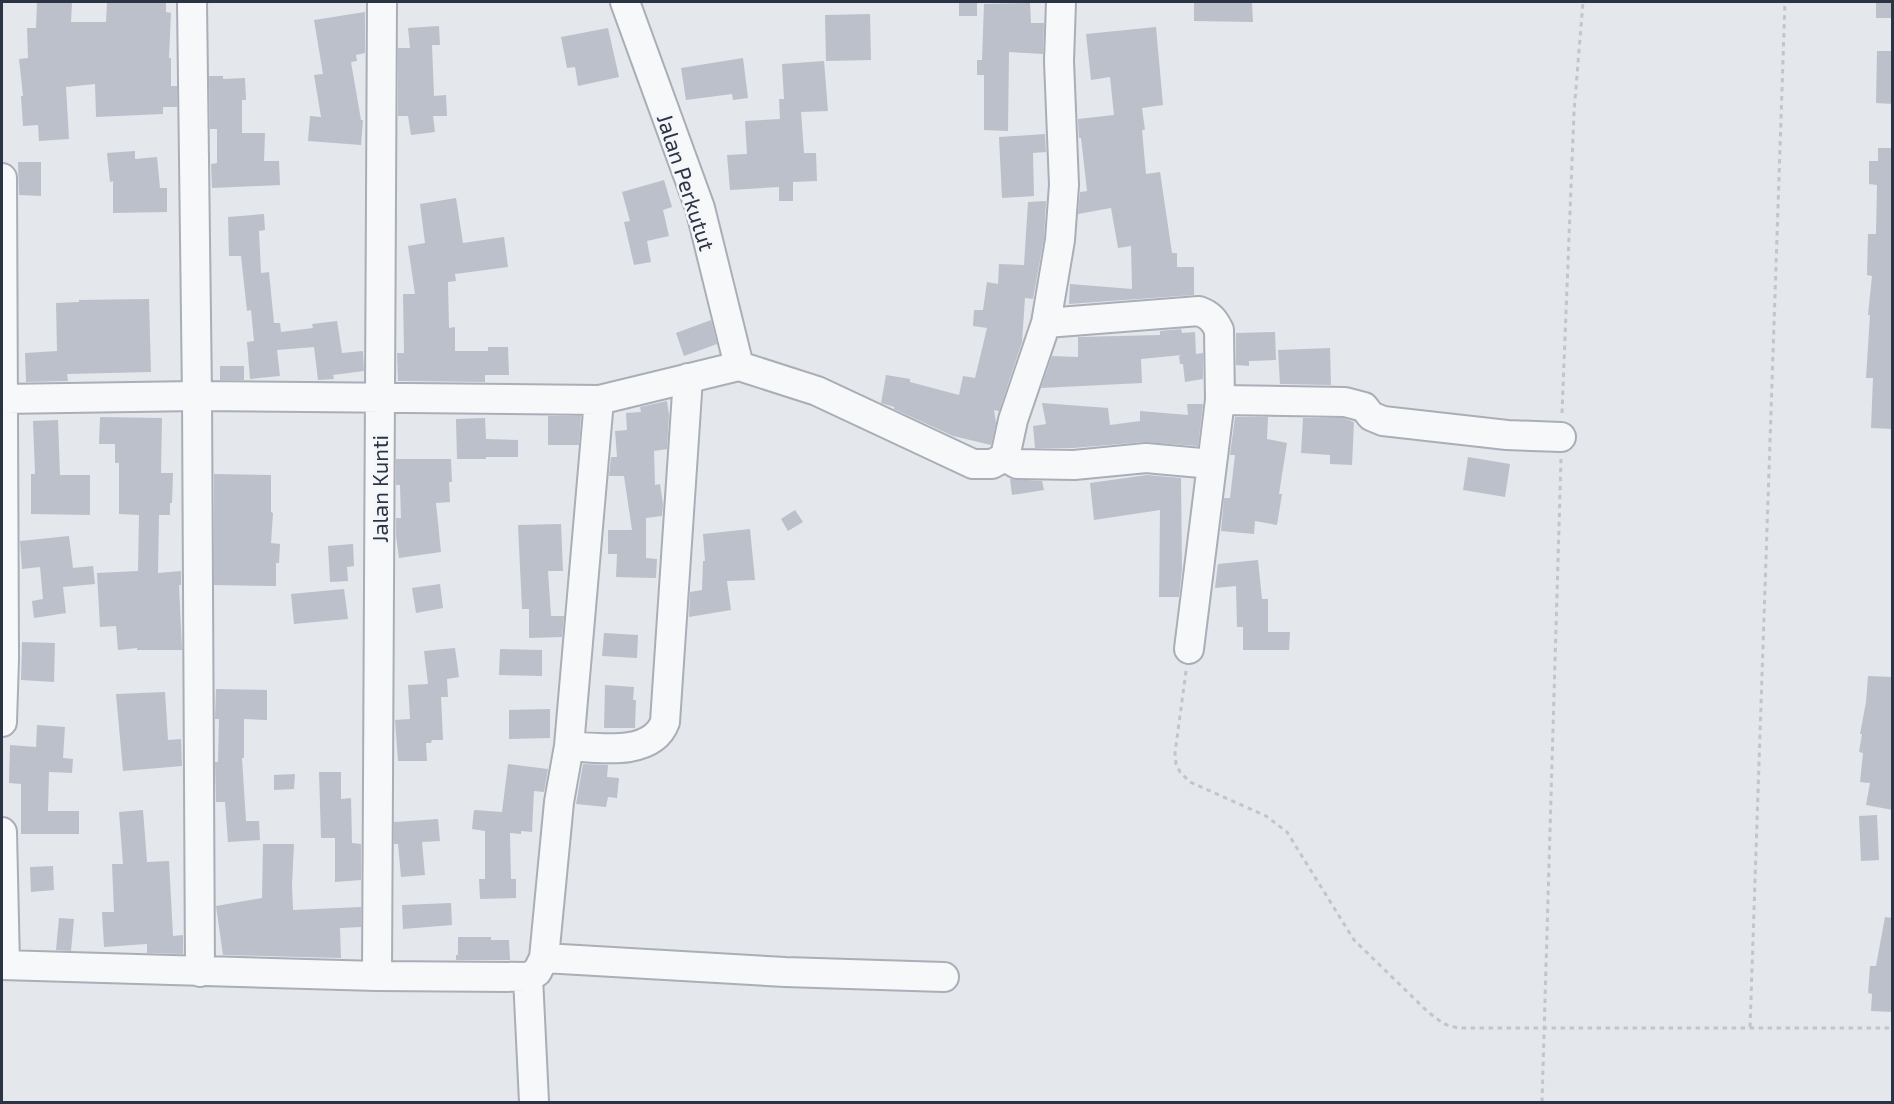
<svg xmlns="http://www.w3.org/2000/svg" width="1894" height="1104" font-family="'Exo 2',sans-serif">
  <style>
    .building { fill: #bbc0ca }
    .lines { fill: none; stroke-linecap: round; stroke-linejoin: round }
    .minor-casing { stroke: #a9aeb7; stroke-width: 32 }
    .path { stroke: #c2c5cb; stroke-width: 3; stroke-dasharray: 4.5 4.5; stroke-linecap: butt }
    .minor { stroke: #f7f8fa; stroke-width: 28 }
    .labels { text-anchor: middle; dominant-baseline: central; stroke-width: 5; stroke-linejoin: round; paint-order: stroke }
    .street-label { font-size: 22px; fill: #2b3445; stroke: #f4f6f9 }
  </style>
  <rect width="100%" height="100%" fill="#e4e7ec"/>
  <path class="building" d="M37,2h35l-1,20h35l1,-20h59v10l5,1 -2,45h2v28h6v21h-14v7l-67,3 -1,-33 -29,3 3,52 -30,2 -1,-16 -15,1 -2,-30h2l-4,-37 9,-1 -1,-30h9z
    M959,2h18v14h-18z
    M1194,2h58l1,20 -59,-1z
    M1876,2h17v16h-17z
    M1030,3l1,20h13l-1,31 -34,-2 -1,79 -24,-1v-55h-7v-15h5l2,-56z
    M365,12v41l-9,2 1,6 -6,1 10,58h2l-2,25 -53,-4 2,-25 11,1 -7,-42 9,-1 -9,-54z
    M870,14l1,46 -45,1 -1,-46z
    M439,26l1,19h-8l2,51 12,-1 1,21h-14l2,16 -24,3 -3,-19h-10v-68h12l-2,-20z
    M1156,27l7,78 -21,3 3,22h-3l4,44 14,-2 12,81h5v14h17v28l-125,9 1,-20 62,5 -1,-43 -13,2 -7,-40 -33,6 2,-22 7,-1 -6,-53h-2l-1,-19 36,-4 -4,-38 -19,3 -5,-46z
    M608,28l11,49 -41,9 -3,-19 -8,1 -6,-31z
    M1877,51h16v53l-17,-1z
    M743,58l5,40 -15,2 -1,-6 -46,6 -5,-32z
    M824,61l4,50 -27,1 3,41h12l1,28 -24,1v19h-14v-14l-49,3 -3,-35 20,-1 -2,-33 35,-2 -1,-20h5l-2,-35z
    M209,76h14v3l22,-1 1,22h-4v33h23l-1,28h15l1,24 -68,3 -1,-24 6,-1v-34h-7z
    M1045,134l1,18 -13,1 1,43 -32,2 -3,-61z
    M1878,148h15v281l-22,-1 2,-50h-7l4,-63h-2l4,-39 -5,-1 1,-41h8l1,-49 -8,-1v-23h9z
    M135,151v8l22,-2 3,31h7v24l-54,1v-32l-3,1 -3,-29z
    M18,162h23v34l-22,-1z
    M664,180l8,27 -9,3 6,26 -22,5 4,21 -17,3 -10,-43 6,-1 -8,-29z
    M456,198l7,45 41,-6 4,30 -53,7 1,7 -8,1 1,46 6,-1v24h33v-4h20l1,28h-24v7l-87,-1 -1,-28h7l-1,-59h12l-7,-48 17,-3 -5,-39z
    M1046,201l-2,37 -11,61 -8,-1 -3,44 -23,69 -5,-1 2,13 -5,22 -38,-9 -59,-27v-2l-13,-4 5,-28 24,4v3l49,13 4,-19 12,2 12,-50 -14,-2 1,-16h9l4,-28 11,2 1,-20 25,1 4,-63z
    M264,214l1,16 -6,1 2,42 8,-1 5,51h6l1,9 32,-4 -1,-4 25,-3 5,32 21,-2 1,20 -31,4 1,4 -16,1 -4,-33 -37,3 3,26 -30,3 -3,-37 7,-1 -3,-31 -4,1 -6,-55h-12l-1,-39z
    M149,299l2,73 -84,2 1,7 -42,1 -1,-29 32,-2 -1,-48 23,-1v-2z
    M711,320l6,24 -33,12 -8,-23z
    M1181,329l1,4 13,-1 1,22 7,-1v26l-18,3 -2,-18h-3l-1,-8 3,-1 -41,4 1,24 -101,5 11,-32 26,1v-20l82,-2v-4z
    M1275,332l1,28 -27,1v5l-13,-1v-32z
    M1330,348l1,37 -51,-1 -2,-34z
    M220,366h24v14h-24z
    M667,401l2,14 -2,34 -13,2 1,34 5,-1 3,20 -1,12 -16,2v40l11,1 -1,19 -40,-1 1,-23h-9v-24h24l-8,-54h-15l2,-19h6l-2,-26 12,-1 -1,-17 15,-1 -1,-5z
    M1042,403l66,5 2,17 30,-4v-10l48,4 -1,-11h16l-5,42 -54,-4 -71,6h-38l-2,-22 13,-2z
    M548,416h33l-2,29h-31z
    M100,417l62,1 -1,55h12l-1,30h-2v12h-11l-1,58 23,-2v14h-2l3,65h-45v-2l-19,2 -2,-24 -16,1 -3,-54 41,-2 1,-56 -20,-1v-51h-4v-19h-16z
    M1235,417h33l-1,22 20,4 -8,51h3l-5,31 -22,-4 -1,13 -33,-3 3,-33h6l5,-43h-5z
    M485,418l1,21 32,1v17h-32v2h-29l-1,-40z
    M1303,418h40l11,4 -2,43 -22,-1v-9l-29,-2z
    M58,420l2,55h30v40l-59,-1v-40h4l-2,-53z
    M1468,457l42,7 -5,33 -42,-7z
    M396,459h55l1,23h-3l1,20 -14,1 5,49 -42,6 -3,-22v-18h5l-1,-33h-4z
    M214,474l57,1v37l2,1 -2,30 9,1 -1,19h-3v23l-62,-1z
    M1147,475l34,3 1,91 -3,28h-20l1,-87 -66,10 -4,-37z
    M1010,479l32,2 2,9 -32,5z
    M795,510l8,12 -15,9 -7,-12z
    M561,524l2,47h-15l3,45h13l-2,21 -33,1v-29h-7l-4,-84z
    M750,529l5,51 -28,1 4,29 -42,7 1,-25 12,-2 1,-29h2l-2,-27z
    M69,536l4,32 20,-2 2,18 -32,3 3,26 -32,5 -2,-17 11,-2 -3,-32 -18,2 -2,-28z
    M353,544l1,22 -7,1 1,14 -18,1 -2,-36z
    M1258,560l4,39h6v33h22l-1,18h-46v-23h-6l-1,-41 -21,2 3,-24z
    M440,584l3,24 -27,5 -4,-25z
    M344,589l4,30 -54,5 -3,-30z
    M604,633l34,2 -1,23 -35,-2z
    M22,642l33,1 -1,39 -33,-2z
    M455,648l4,29 -12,2 1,18h-7l2,43h-11l-1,3h-5l1,18h-29l-3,-41 15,-1 -2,-34 20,-1 -4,-33z
    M500,649l42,1v26l-43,-1z
    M1868,676l25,1v133l-27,-5 4,-22 -10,-1 3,-29 -4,-1 3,-18h-2l6,-32z
    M605,685l29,2 -1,13h3l-1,28h-31z
    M216,689l51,1v30l-23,-1v39h-2l4,63h13l1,19 -32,2 -3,-40h-9l-1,-40h3l1,-43h-4z
    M165,692l3,48 13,-1 1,27 -59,5 -7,-77z
    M550,709v29l-41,1v-29z
    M37,725l28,2 -2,31 10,1 -1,14 -23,-1 -1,39h31v23h-58v-50l-12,-1 1,-38 26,2z
    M508,764l40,5 -4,23 -10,-1 -2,41 -11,-1v3l-11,-1 1,46h5v19l-36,1 -1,-20h6v-48l-13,-2 2,-19 28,2z
    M583,764l25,1 -1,12 12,1 -2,20 -9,-1 -2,10 -30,-3z
    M319,772h22v27l10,-1 1,45 9,1v36l-26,2v-44h-14z
    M295,774l-1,15 -20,1v-15z
    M143,810l4,52 22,-1 4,75 10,-1v19l-36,-1v-9l-43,3 -2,-35h12l-2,-48h11l-4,-52z
    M1877,815l2,45 -18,1 -2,-45z
    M438,819l2,22 -18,1 3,33 -24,2 -3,-33h-4v-22z
    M263,844h31l-2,41 1,25 68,-3v20l-21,1 1,30 -118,-3 -7,-49 46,-8z
    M53,866l1,24 -23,2 -1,-25z
    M451,903l1,22 -49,4 -1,-24z
    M1885,917l8,1v94l-22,-1 1,-17 -4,-1 2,-27h6z
    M59,918l15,1 -3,32 -15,-1z
    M458,937h33v3h18l1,20h-54v-5h2z"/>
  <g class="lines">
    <g class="minor-casing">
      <path id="minor" d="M192,2l5,394 3,576
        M625,2l75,206 39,158
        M2,178l2,481 -2,63
        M1046,323l153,-12c11,4 15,9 20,19l1,70 -31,249
        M2,399l195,-3 402,4 140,-34 78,25 156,73h19l13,-7 8,-37 33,-97 14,-83 4,-55 -5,-124 2,-59
        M1220,400l125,2 19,5 7,9 12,5 124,14 54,2
        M1005,457l12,7 57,1 72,-7 66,6
        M569,746c29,2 83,11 96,-24l23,-344
        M2,832l3,133
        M544,958l241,14 159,5
        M2,965l375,11 151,1 9,-5 7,-14 15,-156 10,-56 30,-346
        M377,976l5,-974
        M528,977l6,125"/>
    </g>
    <path class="path" d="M1562,413l12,-301 9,-110
      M1186,671l-11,82 1,11 4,8 10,10 76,34 21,16 67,108 74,72 16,12 14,4h434
      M1750,1027l35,-1025
      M1542,1102l19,-643"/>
    <use href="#minor" class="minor"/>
  </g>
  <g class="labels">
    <g class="street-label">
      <text transform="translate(687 182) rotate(72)">Jalan Perkutut</text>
      <text transform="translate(379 489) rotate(-90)">Jalan Kunti</text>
    </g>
  </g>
  <rect width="1894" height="1104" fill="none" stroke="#2b3445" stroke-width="6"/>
</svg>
